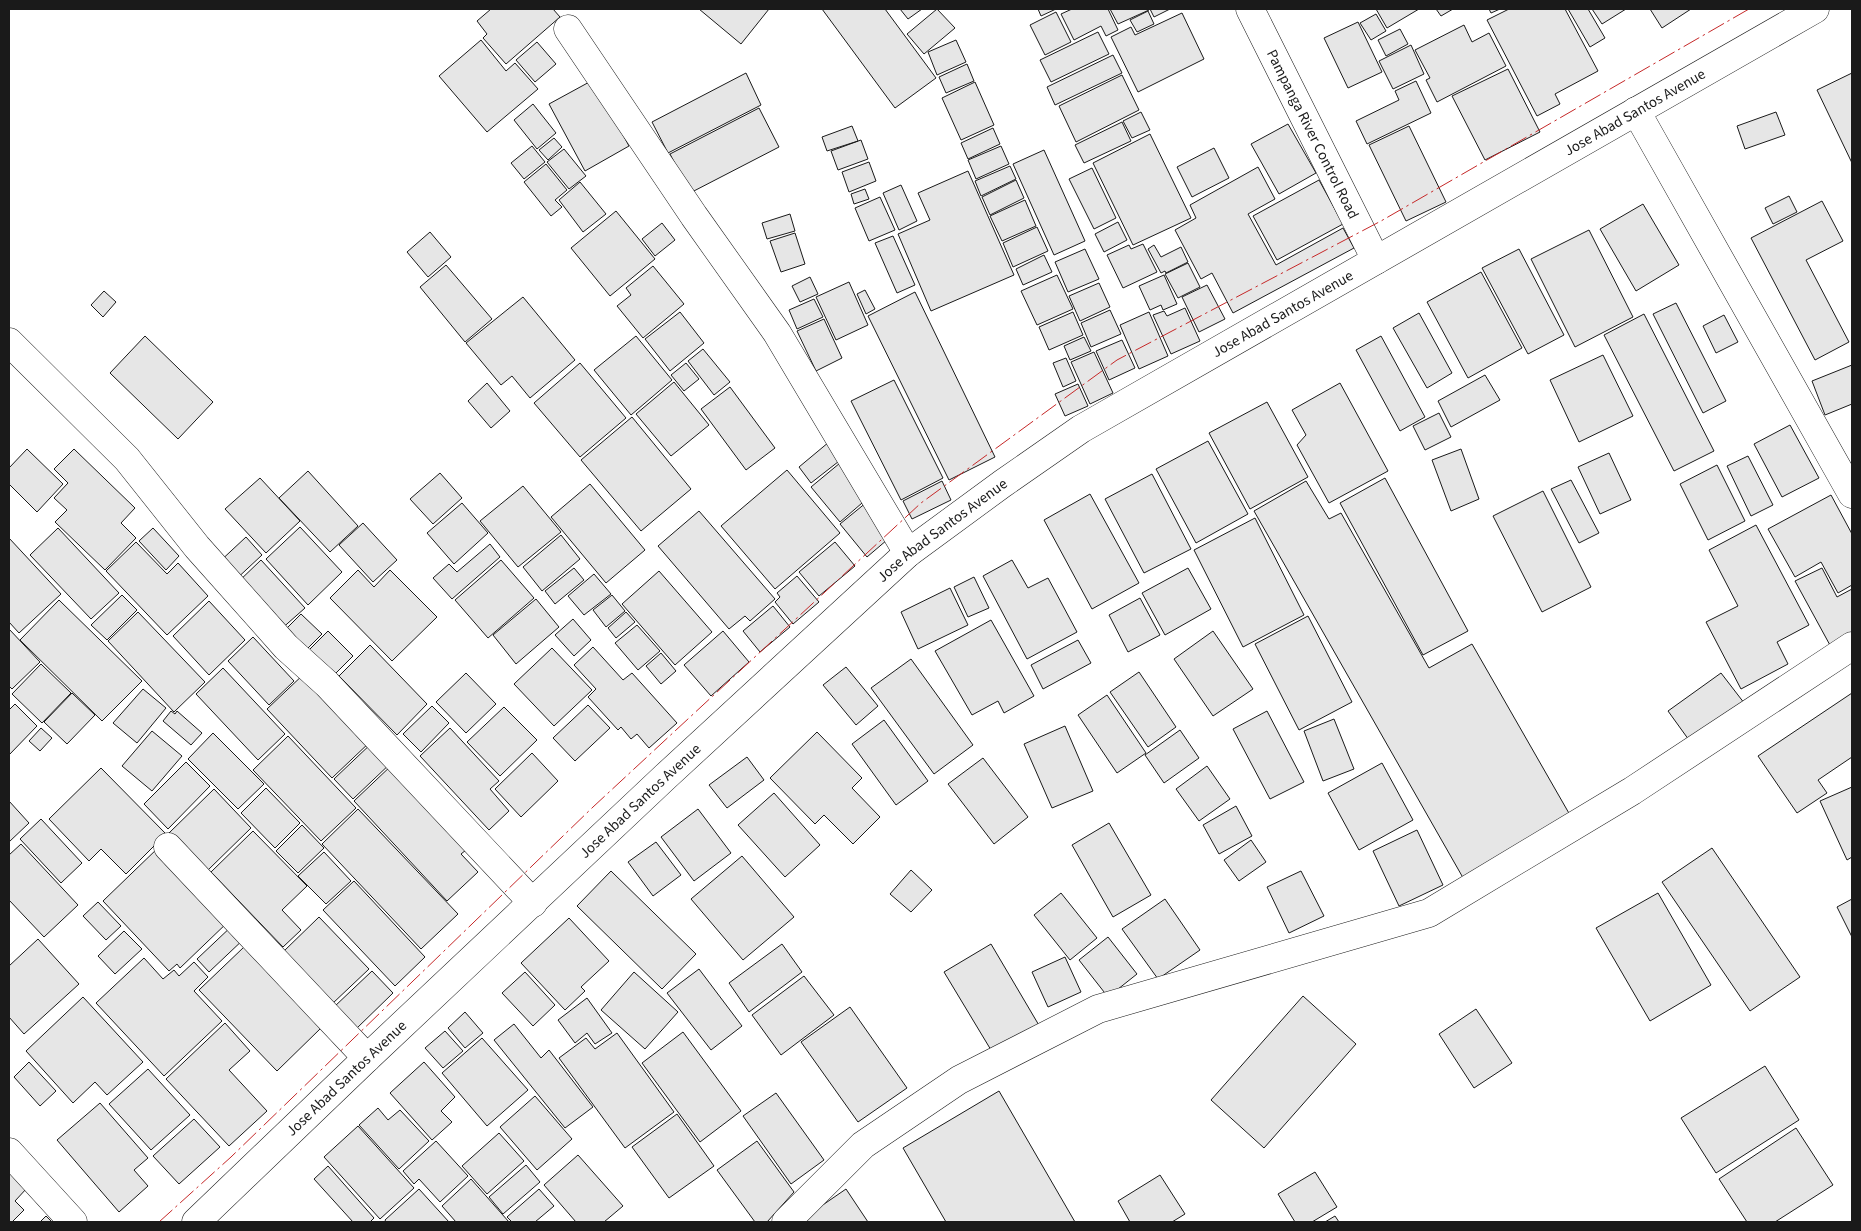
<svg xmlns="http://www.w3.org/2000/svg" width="1861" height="1231" font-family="'Source Sans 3',sans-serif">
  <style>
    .building { fill: #e6e6e6; stroke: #1a1a1a }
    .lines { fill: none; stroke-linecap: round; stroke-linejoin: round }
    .street-casing { stroke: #1a1a1a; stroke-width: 29 }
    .secondary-casing { stroke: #1a1a1a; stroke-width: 29 }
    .highway-casing { stroke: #1a1a1a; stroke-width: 29 }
    .street { stroke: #fff; stroke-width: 28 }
    .secondary { stroke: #fff; stroke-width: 28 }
    .highway { stroke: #fff; stroke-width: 28 }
    .power { stroke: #c62828; stroke-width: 1; stroke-dasharray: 18 4 2.5 4; stroke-linecap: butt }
    .labels { text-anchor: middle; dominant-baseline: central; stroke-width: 4; stroke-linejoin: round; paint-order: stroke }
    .street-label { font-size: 15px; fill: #1a1a1a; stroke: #fff }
  </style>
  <rect width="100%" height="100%" fill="#fff"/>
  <path class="building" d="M491,9h62l7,8 -54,47 -23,-26 4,-4 -10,-13z
    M699,9h70l-28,35z
    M822,9h63l51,69 -41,30z
    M900,9h22l-14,10z
    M937,9l18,19 -31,26 -17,-20z
    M1038,9h18l-15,7z
    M1072,9h36l10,21 -12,6 -5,-10 -27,14 -13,-26z
    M1110,9h38l1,1 -31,14z
    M1150,9h20l-16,8z
    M1376,9h43l-32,19z
    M1436,9h17l-12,7z
    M1489,9h11l-9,4z
    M1509,9h56l33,62 -43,23 5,10 -23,12 -50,-96z
    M1568,9h20l17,29 -15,9z
    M1592,9h34l-24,15z
    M1650,9h41l-29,19z
    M1148,11l6,13 -17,8 -7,-12z
    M1056,12l15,30 -26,13 -15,-30z
    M1182,13l22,46 -66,33 -27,-55 20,-10 4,8z
    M1376,14l10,17 -15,9 -11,-17z
    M1358,22l24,50 -34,16 -24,-50z
    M1464,25l8,17 17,-9 17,33 -69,36 -11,-22 4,-2 -15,-28z
    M1400,29l8,15 -22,12 -8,-16z
    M1098,32l11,22 -58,28 -11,-22z
    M481,40l25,31 9,-8 23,26 -51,43 -48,-56z
    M956,40l10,22 -29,13 -9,-23z
    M537,42l19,22 -21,18 -19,-22z
    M1411,45l13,29 -31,15 -14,-28z
    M1113,55l9,18 -67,32 -8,-18z
    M967,64l7,17 -28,12 -7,-16z
    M1508,69l32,63 -55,28 -33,-64z
    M746,73l15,32 -93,48 -16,-31z
    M1852,73v90l-35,-73z
    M1122,75l17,35 -63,32 -17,-36z
    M593,80l36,66 -44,25 -36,-67z
    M1416,81l15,32 -64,31 -11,-23 43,-21 -4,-9z
    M975,82l19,43 -33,15 -19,-42z
    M533,104l23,29 -19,16 -23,-29z
    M759,108l20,39 -89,46 -20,-39z
    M1141,112l9,18 -18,8 -9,-17z
    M1776,112l9,23 -40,14 -8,-23z
    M1122,122l9,19 -47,22 -9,-18z
    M1288,124l28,49 -37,21 -28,-50z
    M852,126l6,15 -31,10 -5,-14z
    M1409,126l37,76 -40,19 -37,-76z
    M993,128l7,16 -32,15 -7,-16z
    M1150,134l41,84 -58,27 -40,-82z
    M554,138l8,9 -14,13 -9,-10z
    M861,140l7,19 -30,11 -7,-19z
    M532,146l13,16 -21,17 -13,-16z
    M1001,146l8,18 -33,15 -8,-19z
    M1214,148l15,30 -37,19 -15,-30z
    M564,149l22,27 -17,13 -22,-27z
    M1044,150l41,91 -31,14 -41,-91z
    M869,162l7,19 -27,11 -7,-20z
    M546,164l21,26 -12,10 7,7 -11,9 -27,-34z
    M1010,166l6,13 -35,17 -6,-15z
    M1258,167l17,32 -27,15 28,51 67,-37 11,20 -121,65 -21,-40 -11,6 -26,-49 21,-12 -6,-13z
    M1092,168l24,50 -22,11 -25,-50z
    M968,171l46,104 -83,36 -33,-77 32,-14 -12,-27z
    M1016,180l8,18 -34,17 -8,-18z
    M1319,180l24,44 -66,36 -24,-44z
    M580,182l26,32 -23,18 -24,-32z
    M901,185l16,36 -18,9 -16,-37z
    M865,189l4,10 -15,5 -3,-10z
    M1789,196l8,16 -24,12 -8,-16z
    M880,197l15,33 -26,11 -14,-33z
    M1025,200l11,26 -34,15 -12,-25z
    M1822,201l21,40 -37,19 43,82 -34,18 -64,-122z
    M1643,204l36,61 -43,26 -36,-62z
    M616,211l39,48 -45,37 -39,-48z
    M790,214l5,17 -28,8 -5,-16z
    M1118,222l9,18 -23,12 -9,-18z
    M662,223l13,17 -20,16 -13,-17z
    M1037,227l11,24 -35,16 -10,-24z
    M1589,230l44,87 -58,30 -44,-88z
    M430,232l21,25 -23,20 -21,-25z
    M795,233l10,31 -24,8 -11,-31z
    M893,236l22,49 -18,8 -22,-50z
    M1143,244l14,28 -34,16 -16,-33 22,-10 2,4z
    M1154,245l7,12 20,-10 7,15 -22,11 -1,-2 -4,2 -13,-24z
    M1085,249l14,30 -31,13 -13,-30z
    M1519,249l45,86 -36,19 -46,-86z
    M1044,255l8,17 -29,13 -7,-16z
    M1188,263l12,24 -22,11 -13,-24z
    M446,265l46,54 -27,23 -45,-55z
    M653,266l31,38 -41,34 -26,-32 14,-11 -5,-7z
    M1481,272l41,76 -54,30 -41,-76z
    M1057,275l16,34 -36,16 -16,-34z
    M1164,275l13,29 -14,6 -2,-5 -11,5 -11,-24z
    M810,277l8,17 -18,8 -8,-16z
    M849,282l19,43 -32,15 -20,-43z
    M1099,283l11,24 -30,14 -11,-25z
    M1207,285l18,34 -26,13 -17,-35z
    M865,290l10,19 -9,5 -9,-20z
    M104,291l12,11 -13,15 -12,-12z
    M915,292l80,165 -46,23 -81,-164z
    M523,297l52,63 -45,38 -18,-22 -11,9 -35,-42z
    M814,299l9,18 -26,12 -8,-19z
    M1676,303l50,98 -23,12 -50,-99z
    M1185,308l15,33 -29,13 -18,-39 11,-4 3,5z
    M1110,310l11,24 -30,13 -10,-24z
    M680,312l24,31 -34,28 -25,-32z
    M1073,312l10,23 -34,15 -10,-23z
    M1149,312l19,44 -29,13 -19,-44z
    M1419,313l33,60 -25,15 -34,-60z
    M1644,314l70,137 -40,20 -70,-136z
    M1724,315l14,27 -22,11 -13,-27z
    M824,319l18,39 -26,13 -19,-40z
    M145,336l68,66 -35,37 -68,-66z
    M636,336l36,44 -41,35 -37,-45z
    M1381,336l44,81 -25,14 -44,-81z
    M1084,337l7,14 -21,9 -6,-14z
    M1122,340l13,28 -26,12 -13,-29z
    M703,349l27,33 -16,13 -26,-34z
    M1094,352l19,41 -23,11 -19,-42z
    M1603,355l30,61 -54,26 -29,-62z
    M1066,358l10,23 -13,6 -10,-24z
    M580,363l46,55 -46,39 -46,-54z
    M686,363l13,16 -15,12 -13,-16z
    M1852,365v39l-27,11 -13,-34z
    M1485,375l15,25 -49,27 -13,-26z
    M894,380l49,98 -42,22 -50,-99z
    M674,382l35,43 -38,31 -35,-42z
    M487,383l23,28 -19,17 -23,-27z
    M1340,383l48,88 -59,32 -32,-58 9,-10 -14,-25z
    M1078,384l10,22 -23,10 -10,-22z
    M730,387l45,61 -29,22 -45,-61z
    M1267,402l41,75 -58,32 -41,-76z
    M1439,413l12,24 -26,13 -12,-24z
    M632,417l59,72 -50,42 -60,-71z
    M1790,425l29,53 -37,19 -28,-53z
    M1208,441l40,73 -52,29 -40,-74z
    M829,442l14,16 -32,25 -12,-16z
    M27,449l36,35 -26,28 -28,-28v-16z
    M74,449l61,59 -14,15 15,15 -31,32 -50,-48 12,-12 -13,-12 14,-15 -14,-14z
    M1461,449l18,50 -28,12 -19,-51z
    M1609,453l22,47 -31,14 -22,-47z
    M1748,456l25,49 -22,11 -24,-50z
    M840,463l29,34 -29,25 -29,-35z
    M1717,465l28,56 -37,19 -28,-56z
    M787,470l53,63 -65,56 -54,-63z
    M308,471l50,55 -28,26 -51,-54z
    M440,473l22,25 -29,26 -23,-25z
    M1152,474l39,75 -47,24 -39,-74z
    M260,478l40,43 -34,32 -41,-44z
    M1385,478l83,153 -45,24 -83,-152z
    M1571,480l28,53 -20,10 -28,-54z
    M942,481l9,19 -39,19 -9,-18z
    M1306,481l23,38 12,-6 88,155 43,-24 102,178 -108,61 -212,-372z
    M590,484l55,66 -39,33 -55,-66z
    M523,486l38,46 -43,35 -38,-46z
    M1543,491l48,96 -49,25 -49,-96z
    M1090,494l49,89 -47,26 -48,-89z
    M1831,495l21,39v51l-14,8 -17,-31 -26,15 -27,-48z
    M867,502l27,32 -27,23 -27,-33z
    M462,503l26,30 -34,31 -27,-31z
    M699,511l76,88 -25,22 -5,-5 -16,13 -71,-83z
    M1255,518l49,97 -61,32 -49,-97z
    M363,523l34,37 -24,22 -34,-37z
    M1756,525l53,100 -32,17 11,22 -47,25 -35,-67 32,-16 -29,-56z
    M300,527l42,45 -34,33 -42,-46z
    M58,528l61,65 -28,26 -61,-64z
    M153,528l26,28 -13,14 -27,-29z
    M561,535l19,24 -38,32 -19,-24z
    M246,537l16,18 -30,28 -16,-18z
    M9,538l52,56 -42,39 -10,-11z
    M136,542l31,32 11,-11 30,33 -41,39 -61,-64z
    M835,542l20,24 -36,30 -20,-24z
    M490,544l10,13 -48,42 -19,-21 16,-14 8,8z
    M261,560l44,48 -26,23 -43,-47z
    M501,560l33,38 -46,40 -33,-38z
    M1012,560l16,28 20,-10 29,54 -50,27 -44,-83z
    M574,568l10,12 -29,24 -10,-13z
    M1188,568l23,41 -46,26 -23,-42z
    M1822,568l15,29 15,-8v47l-21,11 -36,-66z
    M358,570l16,17 16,-17 47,47 -45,44 -62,-63z
    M659,571l53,61 -37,33 -53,-61z
    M594,574l17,20 -27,21 -16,-19z
    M797,576l22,26 -26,22 -18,-22 5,-5 -3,-4z
    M974,577l15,31 -21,9 -14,-30z
    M950,588l18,37 -50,24 -17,-37z
    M122,595l15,15 -30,30 -16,-15z
    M612,595l13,16 -19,16 -13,-17z
    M1140,598l20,37 -32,17 -19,-37z
    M536,599l23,28 -43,37 -23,-29z
    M59,600l83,81 -40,40 -82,-81z
    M209,601l36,39 -36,35 -36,-39z
    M773,606l17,21 -30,25 -17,-21z
    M138,612l67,70 -31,30 -66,-71z
    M626,612l9,10 -19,16 -8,-10z
    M301,614l21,20 -18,18 -20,-21z
    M1308,616l44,86 -53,28 -44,-86z
    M573,619l18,21 -17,16 -19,-21z
    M991,620l43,76 -30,17 -6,-12 -26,14 -37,-64z
    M637,625l23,26 -22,19 -23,-27z
    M9,629l31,33 -28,27 -3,-3z
    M328,631l25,25 -24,24 -25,-25z
    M723,631l26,31 -38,34 -27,-31z
    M1213,631l40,58 -40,27 -39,-57z
    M253,637l41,44 -25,24 -41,-44z
    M1078,640l13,23 -48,26 -12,-24z
    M370,645l57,59 -30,31 -58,-59z
    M593,647l30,33 9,-7 45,50 -28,25 -12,-14 -6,5 -10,-12 -3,3 -30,-33 8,-8 -22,-24z
    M552,648l40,42 -38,36 -40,-42z
    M661,653l15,18 -15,13 -15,-18z
    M911,659l62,86 -39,29 -63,-86z
    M41,664l30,29 -29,30 -30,-29z
    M846,667l32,39 -22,19 -33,-40z
    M223,668l62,66 -27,26 -62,-66z
    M306,672l65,69 -39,37 -65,-69z
    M1139,672l37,55 -28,20 -38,-55z
    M466,673l30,31 -30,29 -30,-31z
    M1721,673l27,35 -54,39 -26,-36z
    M143,689l23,19 -29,35 -24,-20z
    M72,693l23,22 -28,29 -23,-22z
    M1852,693v64l-34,23 9,13 -30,20 -39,-57z
    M1107,695l39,58 -29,20 -39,-58z
    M15,704l22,22 -28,29v-45z
    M588,705l22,23 -35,33 -22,-23z
    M432,706l17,17 -28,29 -18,-18z
    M504,707l33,33 -37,36 -33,-34z
    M171,711l4,3 2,-3 25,22 -11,12 -28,-24z
    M1267,711l37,71 -34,17 -37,-70z
    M1334,719l20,50 -31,12 -19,-50z
    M884,720l44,61 -32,24 -44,-61z
    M1065,726l28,65 -41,17 -28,-64z
    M41,728l11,10 -12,13 -11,-10z
    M450,728l49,53 -9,8 19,22 -20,19 -69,-74z
    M1180,730l19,28 -35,25 -19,-28z
    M152,731l30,25 -30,35 -30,-25z
    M817,732l45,46 -10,10 28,29 -27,27 -29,-29 -9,9 -45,-46z
    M213,733l51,51 -26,25 -50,-50z
    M288,736l68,72 -35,33 -68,-71z
    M374,741l19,20 -40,38 -19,-20z
    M532,753l26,28 -37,36 -26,-28z
    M747,757l17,23 -37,28 -18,-23z
    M983,758l45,59 -34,27 -46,-60z
    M186,762l24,24 -42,43 -24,-25z
    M394,763l77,83 -10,8 17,18 -31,29 -93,-100z
    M1382,763l31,57 -54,30 -31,-57z
    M1207,766l23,33 -31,22 -23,-32z
    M101,768l65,66 -40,40 -25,-25 -12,12 -40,-42z
    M1852,787v70l-5,3 -27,-59z
    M266,788l34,35 -25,25 -34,-35z
    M214,789l37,39 -44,43 -38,-38z
    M774,793l46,52 -35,32 -47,-52z
    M9,801l20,22 -20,19z
    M1236,806l16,30 -33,18 -16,-29z
    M358,809l100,105 -37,35 -99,-105z
    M698,809l33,44 -37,28 -33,-44z
    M41,819l41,44 -21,20 -41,-44z
    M1109,823l42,72 -38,22 -41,-72z
    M302,825l22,23 -26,25 -22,-22z
    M1417,830l26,55 -44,21 -26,-55z
    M253,831l54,55 -25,24 19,20 -18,17 -72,-75z
    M1251,840l15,22 -27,19 -15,-21z
    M656,842l25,33 -28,21 -25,-34z
    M21,844l57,61 -34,32 -35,-37v-45z
    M160,846l70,74 -50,48 -3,-4 -8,7 -66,-70z
    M1712,848l88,129 -50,34 -88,-129z
    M324,852l27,29 -25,23 -28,-28z
    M742,856l52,61 -51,43 -52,-61z
    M911,870l21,20 -21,22 -21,-18z
    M611,871l85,83 -34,35 -85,-83z
    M1301,871l23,45 -35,17 -22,-46z
    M354,881l71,76 -30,29 -72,-76z
    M1061,893l36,45 -27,22 -36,-45z
    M1658,893l53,92 -61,36 -54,-93z
    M1165,899l35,51 -42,29 -36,-50z
    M1852,899v38l-15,-30z
    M98,902l23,24 -15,14 -23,-24z
    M319,917l50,52 -37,35 -49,-52z
    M569,918l40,43 -28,26 4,4 -20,19 -44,-47z
    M234,924l12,13 -37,35 -12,-13z
    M124,931l18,18 -27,25 -17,-18z
    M1108,937l29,37 -29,23 -29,-37z
    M38,939l41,45 -55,50 -15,-17v-51z
    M782,944l20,28 -53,40 -20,-29z
    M991,944l49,83 -46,28 -50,-83z
    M244,947l77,81 -44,43 -78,-81z
    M1065,957l16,35 -33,15 -16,-35z
    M144,958l19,21 11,-9 5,6 15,-14 14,15 -14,14 28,30 -58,55 -68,-73z
    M699,969l43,57 -31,24 -44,-57z
    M372,971l21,22 -37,36 -22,-22z
    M525,972l30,33 -22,21 -31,-33z
    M634,972l44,40 -33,37 -44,-39z
    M804,976l30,39 -53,40 -29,-40z
    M1303,996l53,48 -92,104 -53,-48z
    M83,997l60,65 -36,33 -12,-13 -22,21 -47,-52z
    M587,998l25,35 -17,11 -8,-11 -12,10 -17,-23z
    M850,1007l57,81 -49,34 -57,-80z
    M1476,1009l36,54 -38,25 -35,-54z
    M465,1012l18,21 -18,15 -17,-20z
    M225,1023l25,28 -21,19 38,41 -38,35 -63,-67z
    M514,1024l27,34 8,-8 44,57 -28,21 -71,-88z
    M445,1031l18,20 -20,17 -18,-20z
    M683,1032l58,79 -41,31 -58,-79z
    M617,1033l57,79 -49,36 -66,-90 27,-20 9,11z
    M482,1038l46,52 -41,36 -45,-53z
    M29,1062l27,29 -16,15 -26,-29z
    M424,1062l31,35 -14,14 11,11 -20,18 -42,-47z
    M1765,1066l34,54 -83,53 -35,-55z
    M148,1069l42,46 -39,35 -42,-46z
    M999,1091l76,131h-129l-43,-74z
    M776,1093l48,67 -33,24 -48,-68z
    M535,1096l37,43 -35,31 -37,-43z
    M100,1103l48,55 -14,12 14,16 -29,26 -62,-72z
    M378,1108l10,12 12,-10 29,31 -30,28 -40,-44z
    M677,1114l37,52 -45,32 -37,-51z
    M194,1119l26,28 -41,37 -26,-28z
    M358,1126l56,62 -34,31 -56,-62z
    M1796,1128l37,57 -58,37h-28l-28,-43z
    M499,1133l25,28 -37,33 -25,-28z
    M436,1141l32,35 -28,26 -21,-23 -5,5 -11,-13z
    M757,1141l37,51 -27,30h-12l-38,-52z
    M578,1155l45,51 -19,16h-28l-32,-37z
    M526,1165l14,17 -37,32 -14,-17z
    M328,1166l46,52 -4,4h-17l-39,-43z
    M9,1171l18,17 -12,13 9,9 -12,12h-3z
    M1315,1172l22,35 -25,15h-17l-17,-28z
    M1160,1175l25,39 -13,8h-42l-12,-21z
    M471,1179l38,43h-53l-14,-16z
    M419,1189l30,33h-63l-1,-2z
    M539,1189l15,17 -19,16h-23l-5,-5z
    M846,1189l22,33h-70z
    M46,1216l6,6h-12z
    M1335,1216l4,6h-14z"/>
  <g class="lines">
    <g class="street-casing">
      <path id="street" d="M568,29l126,187 83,117 131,220
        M1636,111l216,383
        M9,342l118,117 70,88 89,100 41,37 206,219
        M168,847l199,211
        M9,1152l64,70
        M786,1222l77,-77 96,-65 139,-71 331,-96 203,-122 220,-145"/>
    </g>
    <g class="secondary-casing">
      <g id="secondary">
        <path id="s1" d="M1250,9l126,251"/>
      </g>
    </g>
    <g class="highway-casing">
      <g id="highway">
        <path id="s2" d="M196,1222l171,-164 298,-281 243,-224 94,-69 79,-55 734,-420"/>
      </g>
    </g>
    <use href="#street" class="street"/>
    <use href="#secondary" class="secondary"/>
    <use href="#highway" class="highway"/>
    <path class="power" d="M159,1222l72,-65 362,-350 328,-304 196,-143 264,-139 368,-212"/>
  </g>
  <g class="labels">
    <g class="street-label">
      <text stroke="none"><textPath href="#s2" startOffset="1828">Jose Abad Santos Avenue</textPath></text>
      <text stroke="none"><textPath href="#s1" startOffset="140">Pampanga River Control Road</textPath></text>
      <text stroke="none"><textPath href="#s2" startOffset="1422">Jose Abad Santos Avenue</textPath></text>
      <text stroke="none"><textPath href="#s2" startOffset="1018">Jose Abad Santos Avenue</textPath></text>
      <text stroke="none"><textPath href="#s2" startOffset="612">Jose Abad Santos Avenue</textPath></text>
      <text stroke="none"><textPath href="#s2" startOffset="208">Jose Abad Santos Avenue</textPath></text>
    </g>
  </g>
  <rect width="1861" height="1231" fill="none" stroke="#1a1a1a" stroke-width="20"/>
</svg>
